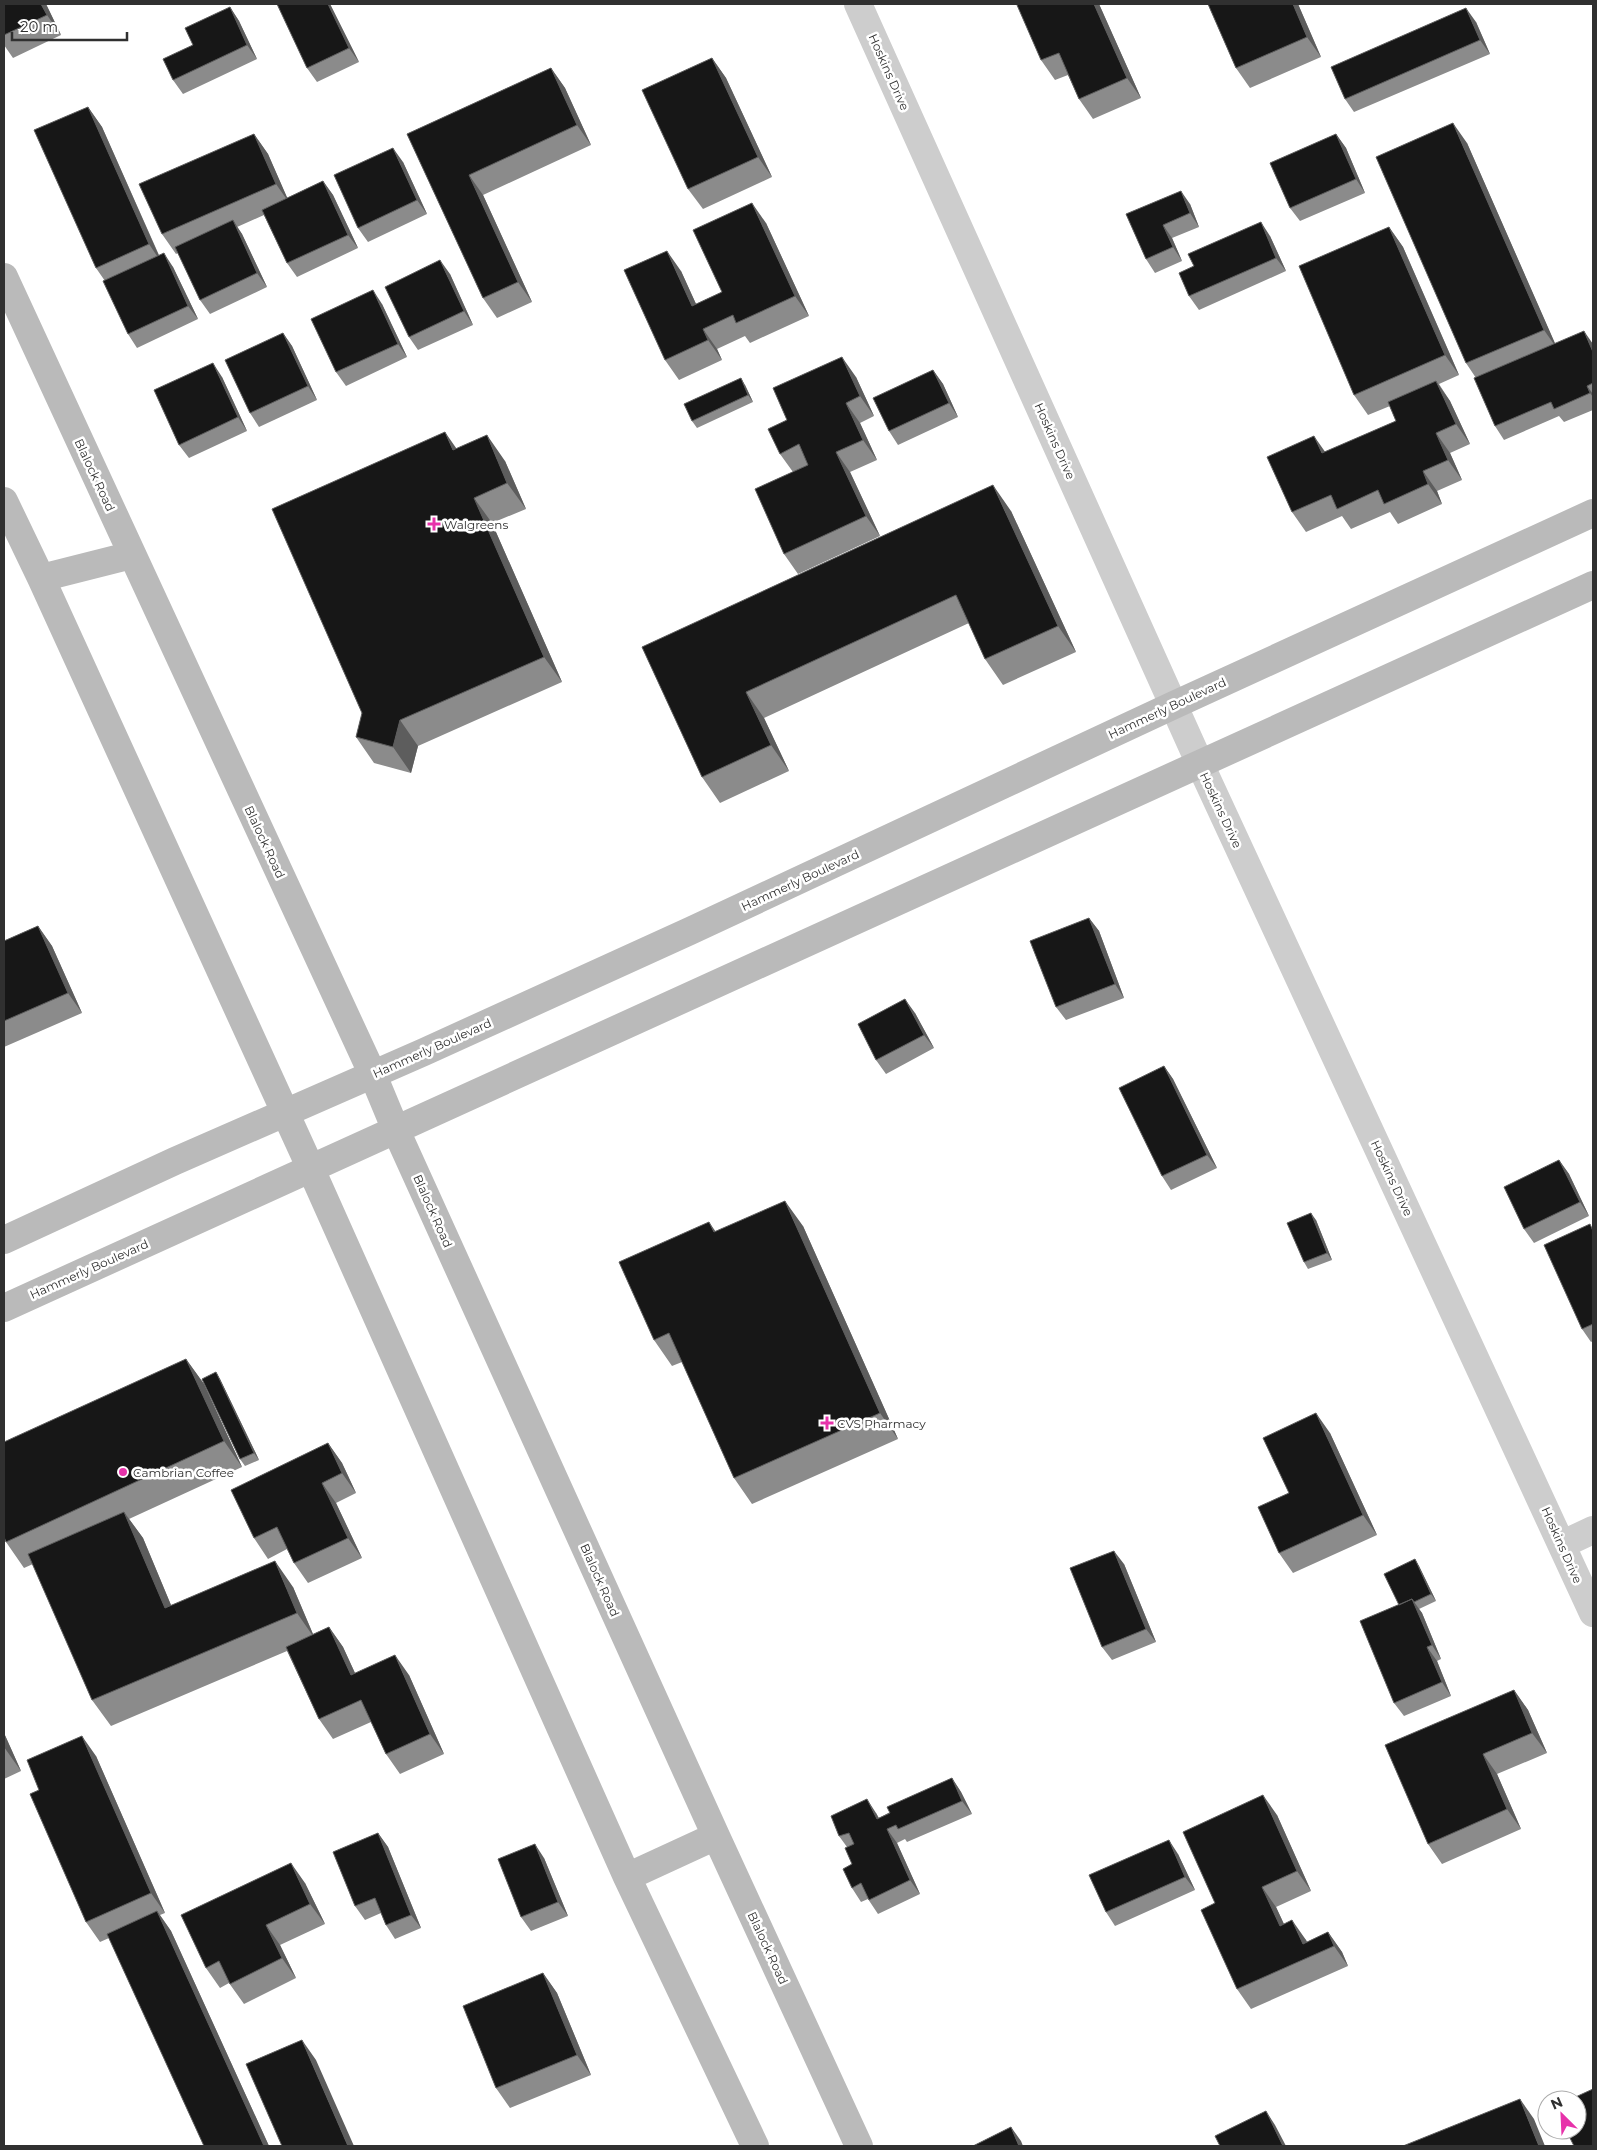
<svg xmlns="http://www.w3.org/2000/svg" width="1597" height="2150" font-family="Montserrat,sans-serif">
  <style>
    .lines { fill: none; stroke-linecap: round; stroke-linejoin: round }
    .minor { stroke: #cdcdcd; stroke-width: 28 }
    .secondary { stroke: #bababa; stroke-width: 28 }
    .wall { fill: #8b8b8b }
    .shaded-wall { fill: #5d5d5d }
    .building { fill: #171717; stroke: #5d5d5d }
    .poi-dot { fill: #e732aa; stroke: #fff; stroke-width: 2 }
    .labels { text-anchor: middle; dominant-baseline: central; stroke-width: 5; stroke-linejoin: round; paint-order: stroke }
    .street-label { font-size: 12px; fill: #303030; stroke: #fff }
    .poi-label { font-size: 12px; fill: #303030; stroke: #fff; text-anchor: start }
  </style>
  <rect width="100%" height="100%" fill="#fff"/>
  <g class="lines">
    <path class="minor" d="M858,4l342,760 393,849
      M1563,1544l30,-14"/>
    <path class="secondary" d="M4,277l369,798 22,53 321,708 143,310
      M4,501l37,77 270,591 316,708 128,269
      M41,578l91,-23
      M4,1240l171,-79 249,-109 266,-121 484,-226 419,-192
      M4,1308l1589,-723
      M627,1877l89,-41"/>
  </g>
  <path class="wall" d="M4,4h42l15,31 -48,23 -9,-13z
    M278,4h52l29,58 -42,20 -10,-14z
    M1099,4l42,94 -48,21 -14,-20 -11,-24 -13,5 -14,-20z
    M1208,4h90l23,53 -71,31 -14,-20z
    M230,7l9,14 18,38 -74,35 -10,-14 20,-35z
    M1476,22l14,32 -136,58 -9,-13z
    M712,58l14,20 46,99 -69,32 -15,-20z
    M551,68l14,20 26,57 -108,50 49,107 -35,16 -14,-20 -76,-164z
    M88,107l14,20 57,128 14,12 25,52 -61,29 -9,-14 -23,-53 -9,-13z
    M254,134l14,20 19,44 36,-17 10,14 25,53 -61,29 -10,-14 -23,-48 -27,12 5,7 25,53 -57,27 -10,-14 -22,-47 -2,1 -14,-20z
    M1336,134l10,14 19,45 -65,28 -10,-13z
    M1467,143l88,201h38v66l-29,12 -5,-6 -55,24 -9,-14 -19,-48 -10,-15z
    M403,162l24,52 -59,28 -10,-14z
    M1190,204l9,23 -27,11 10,23 -27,12 -9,-14 -20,-45z
    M766,223l43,93 -59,27 -5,-7 -28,13 5,11 -43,20 -14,-20 16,-89 15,33 26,-12z
    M1389,227l14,20 56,128 -20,9 11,17 20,43 -20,9 12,27 -25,11 5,13 -44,20 -8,-12 -39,17 -9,-13 -36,16 -14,-20 33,-60 71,-31 -6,-15 -22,9 -14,-20z
    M1270,236l16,35 -87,39 -10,-14z
    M450,274l23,51 -55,25 -9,-13z
    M382,304l25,53 -61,29 -10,-14z
    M283,333l9,13 25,54 -58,27 -9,-14z
    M933,370l10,14 15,33 -60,28 -9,-14z
    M222,377l25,54 -58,27 -10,-13z
    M856,377l18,39 -14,7 17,37 -27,12 30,64 -82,38 -14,-20 9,-82 -13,-18 7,-34z
    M745,385l8,17 -56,26 -5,-7z
    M457,449l48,12 21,48 -34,14 70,159 -144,64 -7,27 -37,-10 -18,-26z
    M1011,511l65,141 -73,33 -18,-26 -16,-36 -205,95 25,53 -69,32 -18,-26 -60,-130z
    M1089,918l10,13 25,67 -58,22 -10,-13z
    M38,926l14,20 30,67 -78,34v-106z
    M915,1013l19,35 -48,26 -10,-14z
    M1164,1066l9,13 44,89 -46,22 -9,-14z
    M1559,1160l10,14 20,42 -55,27 -10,-14z
    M1316,1220l16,40 -24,9 -4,-7z
    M803,1226l95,213 -146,65 -18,-26 -52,-116 -10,4 -18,-26 62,-108z
    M1593,1229v112l-2,1 -9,-13z
    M186,1359l18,25 38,83 -113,52 14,19 28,67 122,-18 20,47 16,-7 14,20 12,26 54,2 35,79 -44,20 -14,-20 -15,-32 -38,17 -14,-20 -32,-68 -176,75 -19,-26 -59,-136 -9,4 -18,-26z
    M216,1372l4,7 39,81 -14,6 -5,-7z
    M1330,1433l47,102 -84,38 -14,-20 10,-60z
    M328,1443l14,20 14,30 -20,10 26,55 -54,25 -14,-20 -7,-14 -19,10 -14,-21z
    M1415,1559l4,7 17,35 -17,8 3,4 19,46 -4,2 14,35 -47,20 -10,-13 5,-98z
    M1124,1564l32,78 -44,18 -10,-13z
    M1514,1690l14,20 19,43 -50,21 24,55 -79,35 -14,-20z
    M4,1733l17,38 -17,8z
    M96,1756l69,157 -5,2 11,16 98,215h-65l-95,-208 -9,4 -14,-20 -47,-132z
    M952,1778l9,14 11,22 -65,28 -2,-3 -8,4 23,51 -42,20 -10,-15 -7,3 -9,-14v-24l-5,-17 -8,-11 37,-23 3,5z
    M1277,1815l34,76 -35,16 8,17 22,16 1,2 21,-10 14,20 6,14 -97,43 -14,-20 -22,-86z
    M378,1833l10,14 33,81 -26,11 -9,-14 -5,-12 -16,7 -10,-14z
    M1178,1854l17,36 -80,36 -9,-14z
    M544,1858l24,58 -37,15 -10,-14z
    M305,1883l20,41 -45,21 16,33 -52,26 -15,-21 -9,5 -14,-20z
    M543,1973l14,20 34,82 -81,33 -14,-20z"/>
  <path class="shaded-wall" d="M41,4h5l15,31 -14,-20z
    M328,4h2l29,58 -10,-14z
    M1094,4h5l42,94 -14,-20z
    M1293,4h5l23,53 -14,-20z
    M230,7l9,14 18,38 -10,-14z
    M1466,8l10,14 14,32 -10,-14z
    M712,58l14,20 46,99 -14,-20z
    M551,68l14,20 26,57 -14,-20z
    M88,107l14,20 61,138 -14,-21z
    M1453,123l14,20 91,207 -14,-20z
    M254,134l14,20 22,50 -14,-20z
    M1336,134l10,14 19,45 -9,-14z
    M393,148l10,14 24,52 -10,-14z
    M469,175l14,20 49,107 -14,-20z
    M323,181l10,14 25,53 -10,-13z
    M1181,191l9,13 9,23 -9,-14z
    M752,203l14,20 43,93 -14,-20z
    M233,220l9,14 25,53 -10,-14z
    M1261,222l9,14 16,35 -10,-13z
    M1163,225l9,13 10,23 -9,-14z
    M1389,227l14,20 56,128 -14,-20z
    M667,251l14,20 25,55 -14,-20z
    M164,253l9,14 25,52 -10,-13z
    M440,260l10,14 23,51 -9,-14z
    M373,290l9,14 25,53 -9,-13z
    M703,329l14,20 5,11 -14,-20z
    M1584,331l9,13v8z
    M283,333l9,13 25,54 -9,-14z
    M842,357l14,20 18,39 -14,-20z
    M213,363l9,14 25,54 -9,-14z
    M933,370l10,14 15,33 -9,-14z
    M741,378l4,7 8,17 -5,-7z
    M1436,381l14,20 20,43 -14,-20z
    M1587,386l6,8v3l-3,-4z
    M846,403l14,20 17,37 -14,-20z
    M445,432l18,26 -10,-8z
    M1436,433l14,20 12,27 -14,-20z
    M487,435l18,26 21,48 -19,-26z
    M1314,436l14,20 -6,-3z
    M836,452l14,20 30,64 -14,-20z
    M1423,471l14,20 5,13 -14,-20z
    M993,485l18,26 65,141 -18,-26z
    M474,498l18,25 70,159 -18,-25z
    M746,692l18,26 25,53 -18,-26z
    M400,720l18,26 -7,27 -18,-26z
    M1089,918l10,13 25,67 -9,-14z
    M38,926l14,20 30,67 -14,-20z
    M905,999l10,14 19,35 -10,-13z
    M1164,1066l9,13 44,89 -10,-13z
    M1559,1160l10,14 20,42 -9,-14z
    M785,1201l18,25 95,213 -18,-26z
    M1311,1213l5,7 16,40 -5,-7z
    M709,1222l18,26 -13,-16z
    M186,1359l18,25 38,83 -18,-26z
    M216,1372l4,7 39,81 -5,-7z
    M1316,1413l14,20 47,102 -14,-20z
    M328,1443l14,20 14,30 -14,-20z
    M322,1483l14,20 26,55 -14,-20z
    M124,1512l19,26 40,96 -18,-26z
    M1114,1551l10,13 32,78 -10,-13z
    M1415,1559l4,7 17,35 -5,-7z
    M275,1561l18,26 22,52 -18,-26z
    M1412,1599l10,14 19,46 -9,-14z
    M329,1627l14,20 22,48 -14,-20z
    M1427,1647l10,14 14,35 -9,-14z
    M395,1655l14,20 35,79 -14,-20z
    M1514,1690l14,20 19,43 -15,-20z
    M4,1733l17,38 -17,-24z
    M82,1736l14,20 69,157 -14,-20z
    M1483,1754l14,20 24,55 -14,-20z
    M952,1778l9,14 11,22 -10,-13z
    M1263,1795l14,20 34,76 -14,-20z
    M867,1799l9,14 10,20 -9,-14z
    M887,1829l10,14 23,51 -10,-14z
    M378,1833l10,14 33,81 -10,-13z
    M1169,1840l9,14 17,36 -10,-13z
    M535,1844l9,14 24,58 -10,-14z
    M291,1863l14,20 20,41 -15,-20z
    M1262,1887l14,20 18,39 -14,-20z
    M157,1911l14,20 98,215h-5z
    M1292,1920l14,20 7,15 -10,-11z
    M266,1925l14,20 16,33 -14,-20z
    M1328,1932l14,20 6,14 -14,-20z
    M543,1973l14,20 34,82 -14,-20z
    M302,2040l14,20 38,86h-6z
    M1520,2099l14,20 11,27h-6z
    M1266,2111l9,14 11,21h-3z
    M1011,2127l10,14 2,5h-4z"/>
  <path class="building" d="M4,4h37l6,11 -43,20z
    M277,4h51l21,44 -42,20z
    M1020,4h74l33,74 -48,21 -20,-46 -18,7 -24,-55z
    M1208,4h85l14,33 -71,31z
    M230,7l17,38 -74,35 -10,-21 30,-14 -8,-17z
    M1466,8l14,32 -135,59 -14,-32z
    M712,58l46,99 -70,32 -46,-99z
    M551,68l26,57 -108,50 49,107 -35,16 -76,-164z
    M88,107l61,137 -53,24 -62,-138z
    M1453,123l91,207 -78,33 -90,-206z
    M254,134l22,50 -114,50 -23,-50z
    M1336,134l20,45 -66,29 -20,-45z
    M393,148l24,52 -59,28 -24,-53z
    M323,181l25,54 -61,28 -25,-53z
    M1181,191l9,22 -27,12 10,22 -27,12 -20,-45z
    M752,203l43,93 -59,27 -3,-8 -30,14 5,11 -43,20 -41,-90 43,-19 25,55 30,-14 -29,-62z
    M233,220l24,53 -57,27 -25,-53z
    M1261,222l15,36 -87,38 -10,-23 15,-7 -6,-12z
    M1389,227l56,128 -91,40 -55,-129z
    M164,253l24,53 -60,28 -25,-53z
    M440,260l24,51 -55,26 -24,-50z
    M373,290l25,54 -62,28 -25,-53z
    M1584,331l9,21v31l-6,3 3,7 -36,16 -3,-7 -56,24 -21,-48z
    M283,333l25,53 -58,27 -25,-53z
    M842,357l18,39 -14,7 17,37 -27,12 30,64 -82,38 -29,-65 53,-24 -9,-21 -19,10 -12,-25 19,-9 -14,-32z
    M213,363l25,54 -59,28 -25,-55z
    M933,370l16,33 -60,28 -16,-33z
    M741,378l7,17 -56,26 -8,-17z
    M1436,381l20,43 -20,9 12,27 -25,11 5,13 -44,20 -6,-14 -41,19 -6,-14 -39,17 -25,-55 47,-21 8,17 74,-32 -8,-19z
    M445,432l8,18 34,-15 20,48 -33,15 70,159 -144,63 -7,27 -37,-10 6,-24 -90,-204z
    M993,485l65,141 -73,33 -29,-64 -210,97 25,53 -69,32 -60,-130z
    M1089,918l26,66 -59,23 -26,-66z
    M38,926l30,67 -64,28v-80z
    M905,999l19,36 -48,25 -18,-36z
    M1164,1066l43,89 -45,21 -43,-88z
    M1559,1160l21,42 -56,27 -20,-42z
    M785,1201l95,212 -146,65 -65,-145 -15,7 -35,-78 90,-40 5,10z
    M1311,1213l16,40 -23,9 -17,-39z
    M1590,1224l3,7v93l-11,5 -38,-84z
    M186,1359l38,82 -218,101 -2,-5v-95z
    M216,1372l38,81 -14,6 -38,-80z
    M1316,1413l47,102 -84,38 -21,-46 31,-14 -26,-55z
    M328,1443l14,30 -20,10 26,55 -54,25 -17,-36 -23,11 -23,-48z
    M124,1512l41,96 110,-47 22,52 -205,87 -64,-146z
    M1114,1551l32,78 -44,18 -32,-79z
    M1415,1559l16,35 -17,8 -2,-3 -13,6 -15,-31z
    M1412,1599l20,46 -5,2 15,35 -48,21 -34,-82z
    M329,1627l22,48 44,-20 35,79 -44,20 -25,-54 -42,19 -33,-72z
    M1514,1690l18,43 -49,21 24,55 -79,35 -43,-99z
    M82,1736l69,157 -65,29 -56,-128 9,-4 -12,-30z
    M952,1778l10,23 -64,28 -2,-4 -9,4 23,51 -41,20 -8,-17 -9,5 -9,-19 9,-5 -7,-16 9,-4 -5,-11 -10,3 -8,-20 36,-17 10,20 13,-6 -3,-6z
    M1263,1795l34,76 -35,16 18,39 12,-6 11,24 25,-12 6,14 -97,43 -36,-79 14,-7 -32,-71z
    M378,1833l33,82 -25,10 -11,-27 -20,8 -22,-54z
    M1169,1840l16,37 -79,35 -17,-37z
    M535,1844l23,58 -37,15 -23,-58z
    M291,1863l19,41 -44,21 16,33 -52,26 -11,-23 -13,7 -25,-53z
    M157,1911l107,235h-60l-97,-212z
    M543,1973l34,82 -81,33 -33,-82z
    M302,2040l46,106h-66l-36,-82z
    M1593,2089v57h-19l-8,-16h11v-30h-8z
    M1520,2099l19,47h-136z
    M1266,2111l17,35h-63l-5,-10z
    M1011,2127l8,19h-46z"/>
  <g class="poi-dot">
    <path d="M431.5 516.5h5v5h5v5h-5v5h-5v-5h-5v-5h5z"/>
    <path d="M824.5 1415.5h5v5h5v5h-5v5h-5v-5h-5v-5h5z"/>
    <circle cx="123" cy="1472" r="5"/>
  </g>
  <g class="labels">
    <g class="street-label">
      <text transform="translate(889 72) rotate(66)">Hoskins Drive</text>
      <text transform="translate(1055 441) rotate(66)">Hoskins Drive</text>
      <text transform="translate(95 475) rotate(65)">Blalock Road</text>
      <text transform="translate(1167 708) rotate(-25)">Hammerly Boulevard</text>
      <text transform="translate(1221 810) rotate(65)">Hoskins Drive</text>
      <text transform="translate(265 842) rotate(65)">Blalock Road</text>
      <text transform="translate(800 880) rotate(-25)">Hammerly Boulevard</text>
      <text transform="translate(432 1048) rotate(-24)">Hammerly Boulevard</text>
      <text transform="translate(1392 1178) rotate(65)">Hoskins Drive</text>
      <text transform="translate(433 1211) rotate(66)">Blalock Road</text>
      <text transform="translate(89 1269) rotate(-24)">Hammerly Boulevard</text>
      <text transform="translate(1562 1545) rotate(66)">Hoskins Drive</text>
      <text transform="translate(600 1580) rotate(66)">Blalock Road</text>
      <text transform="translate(768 1948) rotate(65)">Blalock Road</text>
    </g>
    <g class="poi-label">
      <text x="444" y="524">Walgreens</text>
      <text x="837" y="1423">CVS Pharmacy</text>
      <text x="133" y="1472">Cambrian Coffee</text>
    </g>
  </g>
  <rect width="1597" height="2150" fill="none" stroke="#303030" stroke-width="10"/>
  <g transform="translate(1562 2115) rotate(336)"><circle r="24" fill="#ffffff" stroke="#acacac"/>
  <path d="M0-4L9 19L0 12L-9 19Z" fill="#e732aa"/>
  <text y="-8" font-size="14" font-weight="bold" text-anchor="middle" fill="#303030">N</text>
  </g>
  <path d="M12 32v8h115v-8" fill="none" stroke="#303030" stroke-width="2.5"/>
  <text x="20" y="32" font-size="15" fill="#303030" stroke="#ffffff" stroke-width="4" paint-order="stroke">20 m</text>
</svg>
